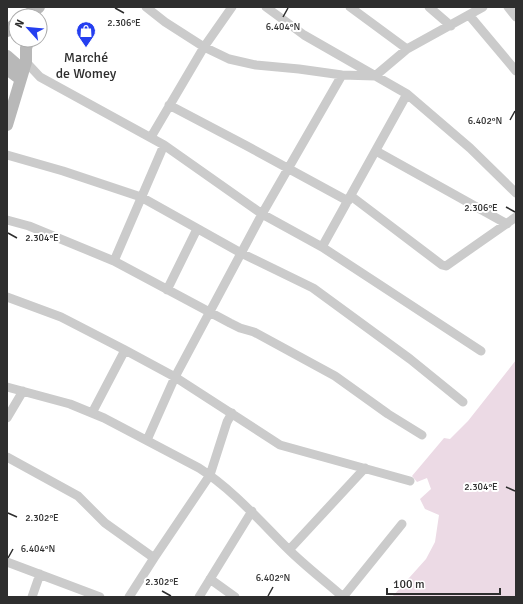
<svg xmlns="http://www.w3.org/2000/svg" width="523" height="604" font-family="Signika,sans-serif">
  <style>
    .green { fill: #ecdae5 }
    .lines { fill: none; stroke-linecap: round; stroke-linejoin: round }
    .minor { stroke: #cbcbcb; stroke-width: 9 }
    .secondary { stroke: #b8b8b8; stroke-width: 12 }
    .ticks { fill: none; stroke: #2e2e2e; stroke-width: 1.5 }
    .labels { text-anchor: middle; dominant-baseline: central; stroke-width: 4; stroke-linejoin: round; paint-order: stroke }
    .poi-label { font-size: 14px; fill: #2e2e2e; stroke: #fff }
    .ticks-label { font-size: 10px; text-anchor: middle; fill: #2e2e2e; stroke: #fff; stroke-width: 4; stroke-linejoin: round; paint-order: stroke }
  </style>
  <rect width="100%" height="100%" fill="#fff"/>
  <path class="green" d="M516,360v237h-124l34,-38 9,-17 4,-27 -14,-6 -5,-10 11,-10 -4,-11 -10,4 -5,-6 32,-38 6,1 18,-18z"/>
  <g class="lines">
    <path class="minor" d="M146,7l19,15 39,25 25,12 27,6 43,4 43,6 33,1 32,-27 76,-42
      M266,7l38,28 103,59 63,54 46,45
      M350,7l57,42
      M429,7l22,19
      M508,7l8,10
      M469,15l47,56
      M26,62l14,15 124,68 98,69 60,33 159,104
      M169,105l78,41 101,55
      M151,137l53,-90 28,-40
      M376,151l131,73
      M7,155l56,16 78,26 100,56 72,35 97,71 53,43
      M351,196l91,69 4,1 70,-49
      M7,220l22,6 85,35 116,62 10,5 14,4 81,44 53,38 34,21
      M322,247l85,-153
      M114,261l50,-116
      M167,290l30,-61
      M7,297l54,20 64,33 50,27 105,68 130,36
      M7,387l63,17 34,14 95,50c33,21 60,52 88,80 18,18 38,33 56,49
      M92,413l33,-63
      M7,418l16,-27
      M147,440l28,-63 87,-163 80,-139
      M7,457l71,39 27,27 49,35
      M289,550l76,-82
      M7,562l93,35
      M210,579l25,18
      M32,597l8,-23
      M129,597l25,-39 56,-83 17,-53 5,-9
      M199,597l53,-86
      M343,597l59,-73"/>
    <path class="secondary" d="M26,16l13,-9
      M7,31l9,-8
      M7,56l16,14
      M7,69l13,10
      M7,125l19,-63v-14l3,-8"/>
  </g>
  <path class="ticks" d="M115,8l9,5M283,17l5,-9M510,120l5,-9M506,207l9,5M8,233l9,5M506,487l9,4M8,513l9,4M8,558l5,-9M162,591l9,5M268,596l5,-9"/>
  <defs>
    <g id="shop-pin" transform="scale(1)"><path d="M0 17L-7.5 6A9.5 9.5 0 1 1 7.5 6Z" fill="#253ff0" stroke="#fff"/><path d="M-5-2.5h2.3a2.7 3.5 0 0 1 5.4 0H5L5.5 6h-11ZM-1.5-2.5h3a1.5 2.3 0 0 0-3 0Z" fill="#fff"/></g>
  </defs>
  <g fill-rule="evenodd">
    <use href="#shop-pin" x="86" y="31"/>
  </g>
  <g class="labels">
    <g class="poi-label">
      <text x="86" y="57">Marché<tspan x="86" dy="16">de Womey</tspan></text>
    </g>
  </g>
  <g class="ticks-label">
    <text x="124" y="26">2.306°E</text>
    <text x="283" y="30">6.404°N</text>
    <text x="485" y="124">6.402°N</text>
    <text x="481" y="211">2.306°E</text>
    <text x="42" y="241">2.304°E</text>
    <text x="481" y="490">2.304°E</text>
    <text x="42" y="521">2.302°E</text>
    <text x="38" y="552">6.404°N</text>
    <text x="273" y="581">6.402°N</text>
    <text x="162" y="585">2.302°E</text>
  </g>
  <rect width="523" height="604" fill="none" stroke="#2e2e2e" stroke-width="16"/>
  <g transform="translate(28 28) rotate(297)"><circle r="19" fill="#ffffff" stroke="#ababab"/>
  <path d="M0-3L7 15L0 10L-7 15Z" fill="#253ff0"/>
  <text y="-6" font-size="11" font-weight="bold" text-anchor="middle" fill="#2e2e2e">N</text>
  </g>
  <path d="M387 588v6h113v-6" fill="none" stroke="#2e2e2e" stroke-width="2"/>
  <text x="393" y="588" font-size="12" fill="#2e2e2e" stroke="#ffffff" stroke-width="3" paint-order="stroke">100 m</text>
</svg>
